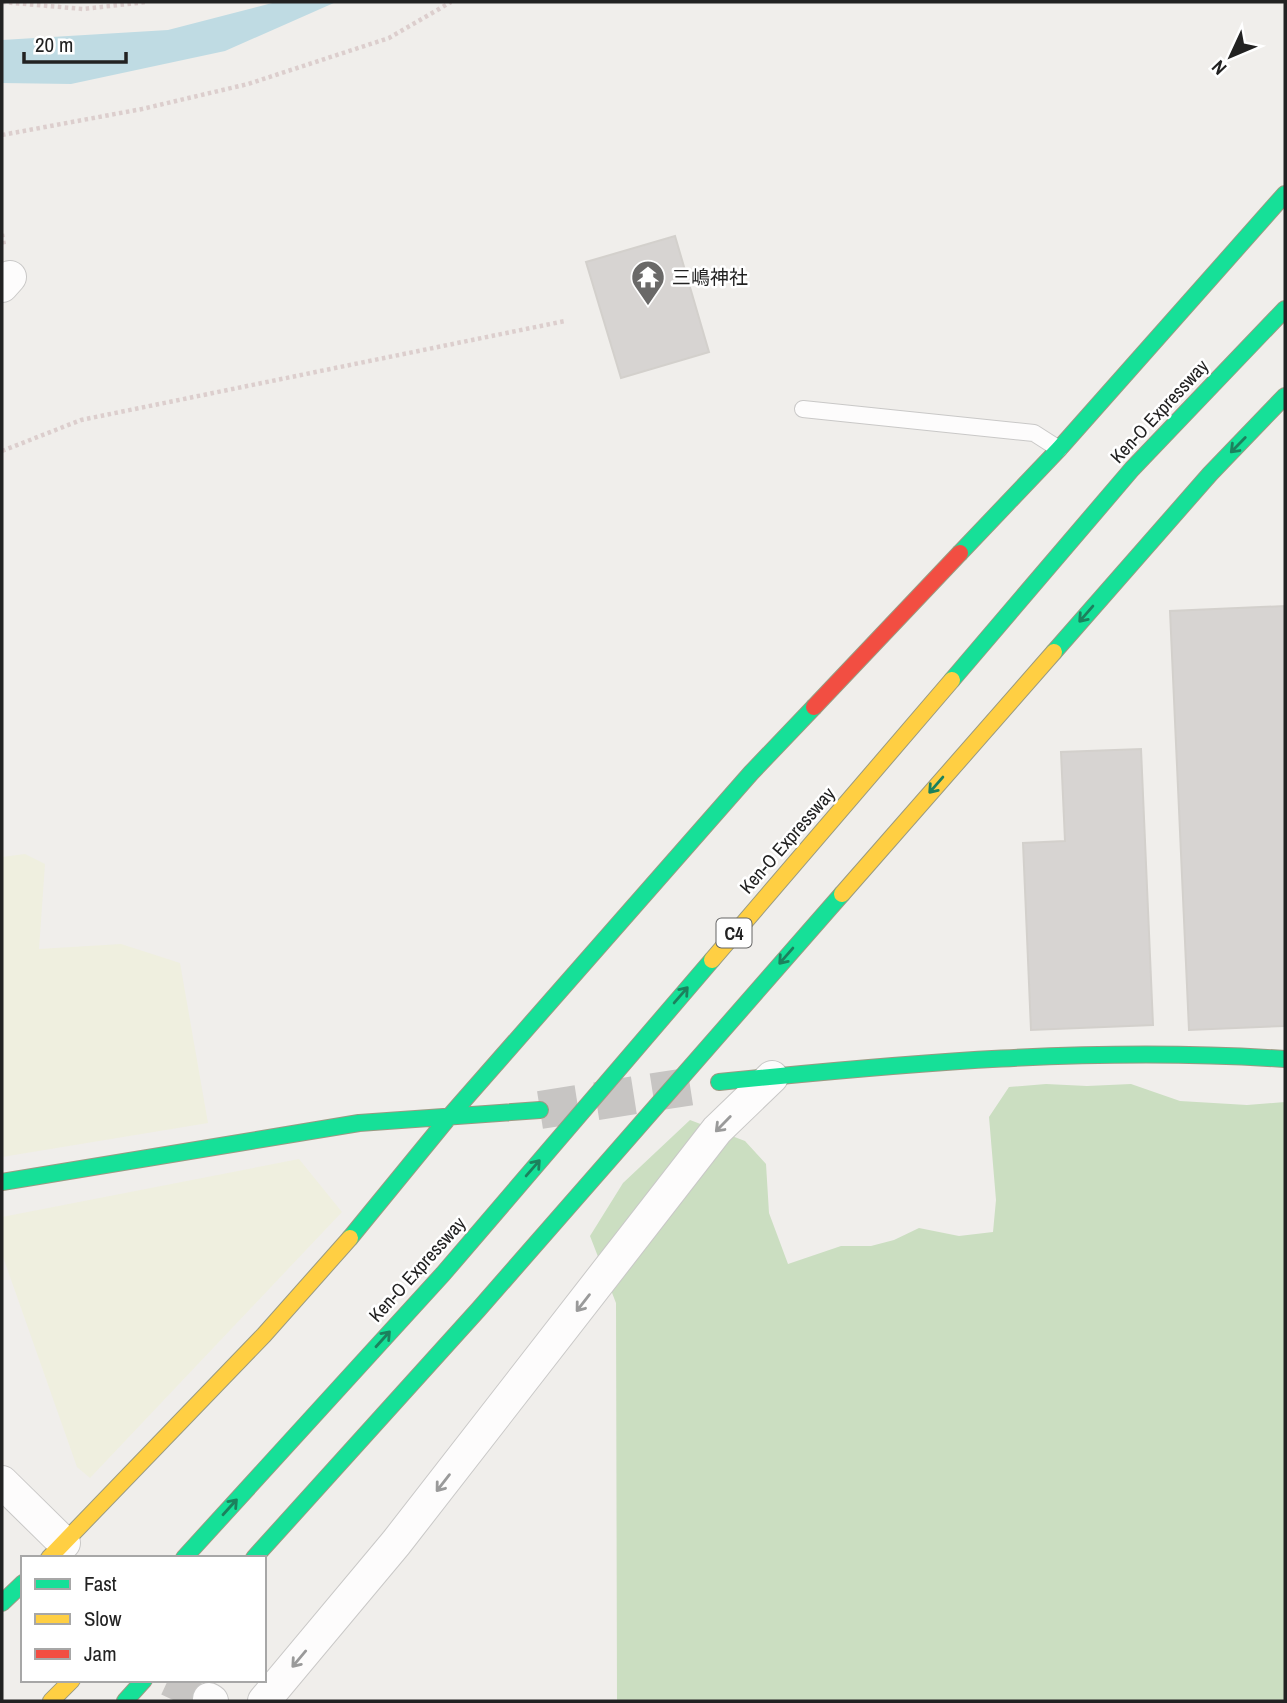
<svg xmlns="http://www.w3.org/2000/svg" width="1287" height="1703" font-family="'Archivo Narrow','Noto Sans JP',sans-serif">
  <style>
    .farmland { fill: #efefdf }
    .forest { fill: #cbdec1 }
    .water { fill: #bfdbe3 }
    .building { fill: #d7d4d2; stroke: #d3d0cc; stroke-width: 2 }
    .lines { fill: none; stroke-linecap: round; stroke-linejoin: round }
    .street-tunnel { stroke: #c7c5c3; stroke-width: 32; stroke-dasharray: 32 16; stroke-linecap: butt }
    .secondary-tunnel { stroke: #c7c5c3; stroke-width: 38; stroke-dasharray: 38 19; stroke-linecap: butt }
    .lane-casing { stroke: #c9c8c7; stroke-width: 18 }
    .street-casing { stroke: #c9c8c7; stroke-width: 34 }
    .fast-casing { stroke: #999a82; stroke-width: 18 }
    .slow-casing { stroke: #999a82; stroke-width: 18 }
    .jam-casing { stroke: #999a82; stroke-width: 18 }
    .path { stroke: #dccecd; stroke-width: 4.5; stroke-dasharray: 3.5 3.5; stroke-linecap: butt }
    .lane { stroke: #fdfcfc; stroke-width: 16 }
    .street { stroke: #fdfcfc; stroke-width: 32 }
    .fast { stroke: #16e098; stroke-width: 16 }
    .slow { stroke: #ffcf43; stroke-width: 16 }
    .jam { stroke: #f24e42; stroke-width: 16 }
    .oneway { stroke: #1c815d }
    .oneway2 { stroke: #9a9a9a }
    .labels { text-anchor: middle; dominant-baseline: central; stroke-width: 5; stroke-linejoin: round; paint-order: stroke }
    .shield { fill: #fff; stroke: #646464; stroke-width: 2 }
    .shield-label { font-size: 18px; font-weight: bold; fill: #222 }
    .poi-label { font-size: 19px; fill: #222; stroke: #fff; text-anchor: start }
    .street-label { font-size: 19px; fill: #222; stroke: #fff }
  </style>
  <rect width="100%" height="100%" fill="#f0eeeb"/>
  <path class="farmland" d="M25,854l20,10 -6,85 82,-5 59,19 28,160 -206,34v-300z
    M299,1159l43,53 -252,266 -13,-11 -75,-213v-37z"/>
  <path class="forest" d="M1046,1084l41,2 44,-2 49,17 67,4 38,-3v599h-682l14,-1 -1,-397 -26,-67 33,-53 67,-63 55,21 21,23 3,49 19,51 53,-18h30l23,-6 25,-12 40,8 34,-4 3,-32 -7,-83 20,-30z"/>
  <path class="water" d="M276,2h60l-111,49 -154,33 -69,-1v-43l166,-10z"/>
  <path class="building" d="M675,236l34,116 -88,26 -35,-116z
    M1285,606l-1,420 -95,4 -19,-419z
    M1141,749l12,276 -122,5 -8,-187 42,-2 -4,-89z"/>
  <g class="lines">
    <path class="street-tunnel" d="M168,1680l41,19"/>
    <path class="secondary-tunnel" d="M540,1110l153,-24"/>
    <g class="lane-casing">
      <path id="lane" d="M803,409l231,24 25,16"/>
    </g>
    <g class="street-casing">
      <path id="street" d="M2,286l8,-9
        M2,1482l62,61
        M209,1699l3,2
        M264,1701l132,-158 321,-413 55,-53"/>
    </g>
    <g class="fast-casing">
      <path id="fast" d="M960,553l99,-104 226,-255
        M1054,652l156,-178 75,-78
        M952,680l180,-211 153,-160
        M719,1082c189,-19 376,-36 566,-23
        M2,1182l357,-59 181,-13
        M350,1238l99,-121 302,-344 63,-66
        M184,1558l259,-284 269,-314
        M254,1558l224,-248 364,-416
        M2,1603l21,-20
        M125,1701l19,-21"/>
    </g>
    <g class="slow-casing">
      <path id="slow" d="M842,894l212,-242
        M712,960l240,-280
        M49,1558l215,-223 86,-97
        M51,1701l21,-21"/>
    </g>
    <g class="jam-casing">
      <path id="jam" d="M814,707l146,-154"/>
    </g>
    <path class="path" d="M2,2l81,7 63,-7
      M2,135l140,-26 106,-25 141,-46 62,-36
      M2,234l2,11
      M2,451l79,-31 484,-99"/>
    <use href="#lane" class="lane"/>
    <use href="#street" class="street"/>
    <use href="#fast" class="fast"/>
    <use href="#slow" class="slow"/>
    <use href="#jam" class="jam"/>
  </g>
  <defs><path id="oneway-shaft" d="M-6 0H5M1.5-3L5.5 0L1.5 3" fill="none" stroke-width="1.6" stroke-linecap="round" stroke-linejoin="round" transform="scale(1.75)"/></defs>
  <g class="oneway">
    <use href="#oneway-shaft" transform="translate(1238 445) rotate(134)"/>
    <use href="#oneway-shaft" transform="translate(1086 614) rotate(131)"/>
    <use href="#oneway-shaft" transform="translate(936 785) rotate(131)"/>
    <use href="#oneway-shaft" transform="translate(786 956) rotate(131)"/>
    <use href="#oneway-shaft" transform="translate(681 995) rotate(-49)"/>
    <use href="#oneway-shaft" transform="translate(533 1168) rotate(-49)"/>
    <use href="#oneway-shaft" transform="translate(383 1339) rotate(-48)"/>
    <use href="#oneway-shaft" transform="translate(230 1507) rotate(-48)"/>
  </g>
  <g class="oneway2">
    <use href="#oneway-shaft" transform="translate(723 1124) rotate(134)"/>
    <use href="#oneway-shaft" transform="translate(583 1303) rotate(128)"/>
    <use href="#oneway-shaft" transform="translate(443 1483) rotate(128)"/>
    <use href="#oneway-shaft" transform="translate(299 1659) rotate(130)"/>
  </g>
  <defs>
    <g id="temple-pin" transform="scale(1.75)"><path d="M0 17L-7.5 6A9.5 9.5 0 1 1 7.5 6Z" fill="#6a6968" stroke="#fff"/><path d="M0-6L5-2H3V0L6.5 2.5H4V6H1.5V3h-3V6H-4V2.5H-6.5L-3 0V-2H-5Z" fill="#fff"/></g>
  </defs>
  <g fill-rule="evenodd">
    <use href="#temple-pin" x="648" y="277"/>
  </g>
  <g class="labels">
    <rect class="shield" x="716.5" y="918.5" width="35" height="29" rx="5"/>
    <g class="shield-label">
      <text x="734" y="933">C4</text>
    </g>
    <g class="poi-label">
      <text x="672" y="277">三嶋神社</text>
    </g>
    <g class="street-label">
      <text transform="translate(1159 411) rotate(-47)">Ken-O Expressway</text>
      <text transform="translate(787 840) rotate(-49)">Ken-O Expressway</text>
      <text transform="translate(417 1269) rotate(-48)">Ken-O Expressway</text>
    </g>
  </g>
  <rect width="1287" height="1703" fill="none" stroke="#222222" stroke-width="7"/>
  <rect x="21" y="1556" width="245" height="126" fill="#ffffff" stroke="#a7a7a7" stroke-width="2"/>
  <rect x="35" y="1579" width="35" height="10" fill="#16e098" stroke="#a7a7a7" stroke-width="2"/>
  <text x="84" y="1591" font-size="21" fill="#222222">Fast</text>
  <rect x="35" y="1614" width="35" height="10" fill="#ffcf43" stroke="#a7a7a7" stroke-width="2"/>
  <text x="84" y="1626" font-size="21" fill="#222222">Slow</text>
  <rect x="35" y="1649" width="35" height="10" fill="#f24e42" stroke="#a7a7a7" stroke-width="2"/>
  <text x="84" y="1661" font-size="21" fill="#222222">Jam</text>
  <g transform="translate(1231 56) rotate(226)" stroke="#ffffff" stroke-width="5" paint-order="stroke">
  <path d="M0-5L12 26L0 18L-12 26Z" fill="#222222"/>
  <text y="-10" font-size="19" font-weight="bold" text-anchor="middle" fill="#222222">N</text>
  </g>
  <path d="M24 52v10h102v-10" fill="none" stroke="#222222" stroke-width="3.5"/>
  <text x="35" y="52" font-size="21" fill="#222222" stroke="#ffffff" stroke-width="5" paint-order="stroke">20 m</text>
</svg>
